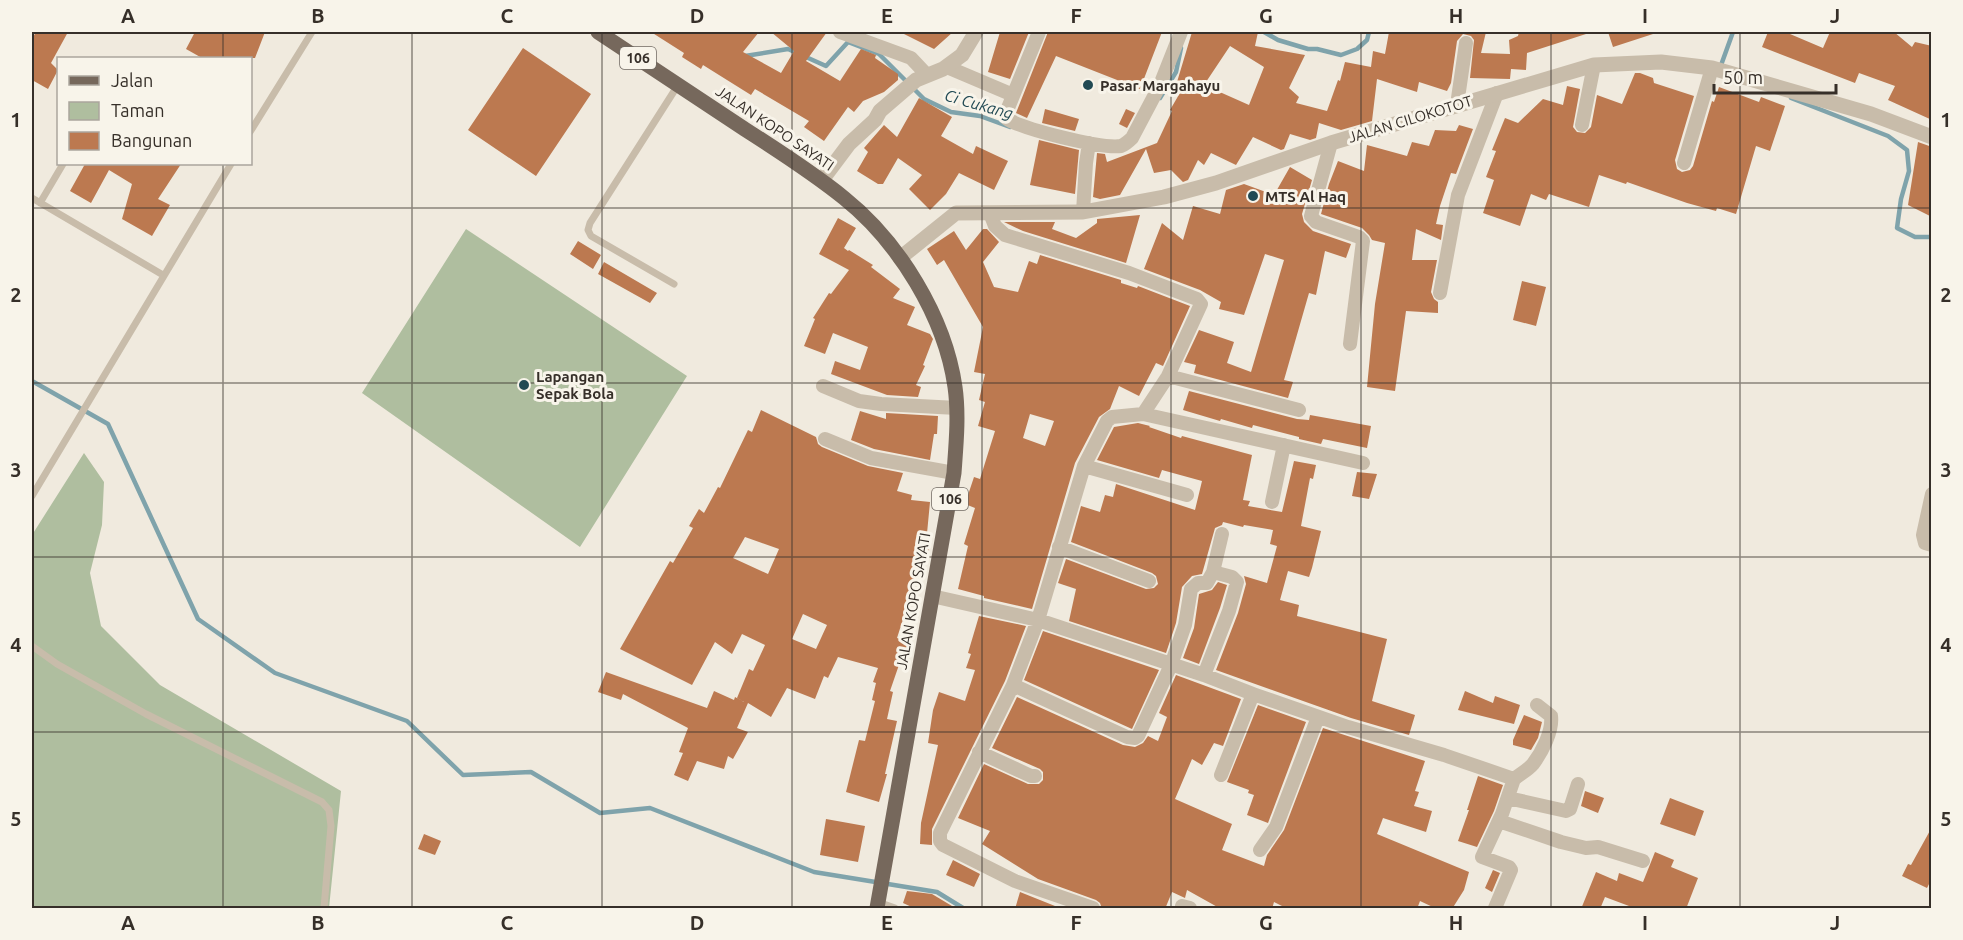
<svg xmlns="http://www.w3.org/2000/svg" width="1963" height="940" font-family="Ubuntu,sans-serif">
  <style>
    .green { fill: #afbe9f }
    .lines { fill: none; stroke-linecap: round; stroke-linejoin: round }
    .stream { stroke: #7fa3ab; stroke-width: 4.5 }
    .building { fill: #bc7950; fill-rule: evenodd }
    .service { stroke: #c8bcaa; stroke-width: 7 }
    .minor { stroke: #c8bcaa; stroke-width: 14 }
    .tertiary { stroke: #c8bcaa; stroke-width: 15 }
    .primary { stroke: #76685c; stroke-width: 15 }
    .grid { fill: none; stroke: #362f29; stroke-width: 1.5; stroke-opacity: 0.55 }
    .poi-dot { fill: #224a54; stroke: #f8f4ea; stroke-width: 2 }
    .labels { text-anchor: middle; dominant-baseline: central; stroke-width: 6; stroke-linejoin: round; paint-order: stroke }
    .shield { fill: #f8f4ea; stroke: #706a63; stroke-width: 1.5 }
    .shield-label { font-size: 14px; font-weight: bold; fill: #362f29 }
    .poi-label { font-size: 15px; font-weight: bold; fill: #362f29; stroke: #f8f4ea; text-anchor: start }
    .street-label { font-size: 15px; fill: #362f29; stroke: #f8f4ea }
    .water-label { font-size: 16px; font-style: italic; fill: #224a54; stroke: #f8f4ea }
    .neatline { fill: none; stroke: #362f29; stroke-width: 2 }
    .grid-label { font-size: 20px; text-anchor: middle; font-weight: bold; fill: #362f29 }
  </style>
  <rect width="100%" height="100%" fill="#f0eade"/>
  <path class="green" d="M466,229l221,147 -107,171 -218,-154z
    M84,453l20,29 -2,43 -12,48 11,53 59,59 181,106 -12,117h-297v-373z"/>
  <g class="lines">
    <path class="stream" d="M1264,32l14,8 30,9h9l24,6 16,-6 10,-9 2,-8
      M745,56l43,-7 38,17 22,-24 31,12 45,45 27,13 29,4 30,11
      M1720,68l13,-36
      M1160,98l16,-26 5,-24
      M1791,98l97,38 19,14 2,21 -8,28 -4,29 18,9h17
      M32,381l76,43 90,195 77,54 132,48 56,54 68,-3 69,41 50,-5 164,64 123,20 26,16"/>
  </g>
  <path class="building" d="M36,32h32l-17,31 7,7 -10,19 -16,-9v-41z
    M195,32h70l-10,26h-53l-16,-9z
    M651,32h108l-16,20 38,21 13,-22 -23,-19h56l-21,29 34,20 21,-32 15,6 -1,3 23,16v6l-14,12 -21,9 -9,11 -6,-5 -24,34 -20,-14 5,-6 -54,-32 -4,6 -48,-30 -2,4 -19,-12 2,-4z
    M900,32h53l-19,17z
    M1000,32h29l-19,47 -22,-7z
    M1048,32h114l-22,57 -84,-33 -29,62 -11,-5z
    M1192,32h66l-3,14 50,9 -16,33 10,9 -3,6 31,8 11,-31 2,1 5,-19 26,5 2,-16 12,3 4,-22h97l-5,21 29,1 -1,-14 9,-4 1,-4h67v2l-59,19 -1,17 -15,-1 -1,10 -40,-1 4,-38 -3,-4 -8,-2 -6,7 -6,42 -4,8 -28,-9 -2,10 -40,-13 -5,42 -31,9 -22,-7 -3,15 -6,2 -20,-6 -6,15 -3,1 -28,-13 -17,28 -25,-12 -7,12 -6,-5 -10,20 -5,2 -12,-12 -17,3 -8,-24 -26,46 -20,4 -7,-2 4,-44 8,1 2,8 50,-19 15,-32 -2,-1 14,-24 -7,-4zM1230,46l34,21 -15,38 -45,-20z
    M1608,32h45v2l-40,13z
    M1768,32h23l-1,2 33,14 7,-16h64l18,15 3,-5 17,4v74l-44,-20 7,-14 -36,-13 -4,10 -93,-36z
    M523,48l68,46 -55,82 -68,-46z
    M1635,73h5l13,5 1,5 40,13 -19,64 2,9 5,3 8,-2 3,-4 19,-65 2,1 5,-15 40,15 2,-5 24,9 -15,45 -14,-5 -20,68 -19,-6 -1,3 -29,-8 -60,-21 -1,2 -27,-9 -10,32 -40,-13 -3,6 -15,-6 -11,32 -37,-13 11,-33 -8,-3 10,-26 -4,-1 13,-32 13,5 25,-24 20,6 4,-19 13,3 -7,38 4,5 8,1 6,-6 6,-32 25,9z
    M919,98l33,19 -11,19 32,18 3,-8 32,15 -14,29 -35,-17 -13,21 -16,16 -21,-21 13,-14 -24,-17 -15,26h-5l-21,-13 11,-19 -4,-4 20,-23 13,12z
    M1045,109l34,10 -4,12 -33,-8z
    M1126,109l9,4 -8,15 -8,-4z
    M1459,125l14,4 -17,45 -5,-1 -11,33 -4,18 7,1 -2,15 -25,-11 -4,31h25l-6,32 3,7 4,3v11l-32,-2 -11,80 -28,-4 8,-83 10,-61 -13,-3 -3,-5 -7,-7 -41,-14 8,-30 9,-23 26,10 3,-26 40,11 5,-14 17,4 6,-16 21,1z
    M1039,140l40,10 -4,44 -45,-9z
    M1918,142l14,5v70l-24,-12z
    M85,164h96l-23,35 12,6 -18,31 -30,-17 10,-35 -23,-14 -18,33 -21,-12z
    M1290,167l22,13 -10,34 2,8 9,9 38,13 -5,14 -21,-7 -9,44 -7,-2 -25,87 9,2 -5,16 -94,-25 2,-8 -12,-3 15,-32 35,12 -7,21 24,9 33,-112 -19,-6 -21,61 -25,-6 2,-7 -21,-12 -56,-21 18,-46 21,17 10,-34 27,8 6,-24 18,-6 30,11z
    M1140,215l-14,48 -103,-32 -19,-9h51l-3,7 24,9 21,-15v-4z
    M838,218l18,10 -12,20 4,3 1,-1 24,15 -2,2 29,22 -7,9 22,9 -8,18 23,9 3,5 -10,26 2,1 -9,19 5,2 -3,10 -31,-2 -56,-21 4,-13 25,9 8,-23 -35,-14 -8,21 -21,-8 11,-27 -2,-1 16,-25 2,1 18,-24 -30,-16z
    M983,229h4l12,13 -16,20 11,25 24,5 11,-31 8,3 3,-9 81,25v3l16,5 1,-2 52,20 -27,60 -7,-3 -17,33 -20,-10 -9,23 -11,8 -24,46 -43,146 -48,-11v-2l-26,-7 10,-43 -4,-2 11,-36 -10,-4 9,-27 6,2 15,-48 -17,-5 7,-24 -6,-2 6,-26 -11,-2 9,-45 -39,-67 -7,5 -10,-16 27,-18 12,19zM1030,414l24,7 -9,25 -22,-8z
    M578,241l23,14 -8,14 -23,-15z
    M604,262l53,31 -7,10 -52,-29z
    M1522,281l24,6 -10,39 -23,-6z
    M1189,391l108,28 12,1 1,-5 61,11 -4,22 -44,-9 -2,5 -22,-5v-2l-46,-12 -1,3 -31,-9 -1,2 -37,-11z
    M761,410l55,27 2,7 4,3 46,19 35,7 -6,18 15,4 -1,5 19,2 -4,42 4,1 -8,25 -3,-1 -22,69 16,5 -6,18 -6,-2 -11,32 3,1 -6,27 10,2 -12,53h2l-8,28 -33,-10 13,-52 6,1 10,-40 -3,-1 4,-17 -3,-1 5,-14 -40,-11 -10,21 -4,-2 -9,23 -28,-11 -16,29 -23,-14 -11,25 11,4 -15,27 -5,-3 -4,13 -27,-8 -9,20 -14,-6 9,-22 -4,-1 9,-24 -65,-34 -2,6 -23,-8 8,-20 101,36 7,-17 20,9 1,-3 9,5 -7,-4 12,-29 4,2 12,-26 -23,-11 -10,20 -17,-12 -23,43 -72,-36 50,-88 3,2 20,-35 -4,-2 10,-17 5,4 14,-26 2,1 28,-58 4,2zM745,537l34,12 -11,25 -35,-16zM803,614l24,11 -11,24 -24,-10z
    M860,411l26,8v-6l52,3 -1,18h-3l-4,26 -56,-11 -23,-9z
    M1138,423l12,3 -1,1 32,11 1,-2 70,19 -9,45 7,1 -2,5 34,6 12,-51 22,4 -3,14 -3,-1 -9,48 20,5 -9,37 -3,9 -21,-6 -8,29 19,5 -2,11 90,23 -15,62 43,14 -6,20 -58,-17 -135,-48 22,-57 8,-29 -2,-8 23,7 10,-37 -7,-2 3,-14 -29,-5 -1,2 -20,-5 -1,3 -7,3 -13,46 -10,2 -10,11 -6,36 -10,30 -97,-32 7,-32 -18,-6 8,-24 80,30 8,-1 4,-4 -2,-8 -4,-3 -81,-31 10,-36 19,6 5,-17 8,2 3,-13 79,26 7,-29 -40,-11 -3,8 -62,-18 17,-33z
    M1357,472l20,2 -8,25 -17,-3z
    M1218,582l9,3 -7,23 -21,56 -16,-6 11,-30 5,-34 13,-4z
    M979,616l47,10 -21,55 -73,148v16l-12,-1 1,-21 17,-78 -10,-2 5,-33 6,-18 26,9 10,-31 -9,-2 5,-14 -3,-1z
    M1043,631l116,39 -27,59 -108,-49z
    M1176,675l65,24 -18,47 -9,-3 -12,22 -10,-6 -17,40 57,25 -10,26 42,16 3,-11 17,-25 39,-102 102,33 -10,30 4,1 -5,14 18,5 -6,21 -43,-14 -6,16 92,38 -5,18 -12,19h-15l-17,-8 -3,8h-129l-14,-7 -2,7h-51l-34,-19 -2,8 -13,-6 -7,17h-63l-2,-6 -4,-3 -58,-21 -56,-35 8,-13 -32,-13 26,-54 44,20h11l4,-4v-8l-3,-3 -48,-21 25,-51 106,48 12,2 8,-4 5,-7 10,5 9,-24 -8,-4z
    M1465,691l28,12 2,-7 25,9 -6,19 -56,-14z
    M1258,705l48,17 -38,101 -21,-8 7,-20 -6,-2 1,-3 -22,-8z
    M1524,715l18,7 -4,16 -7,12 -18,-5v-5z
    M1478,776l25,9 -9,26 -17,36 -19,-6 11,-31h-2z
    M1585,791l19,7 -6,15 -17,-7z
    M1670,798l34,13 -9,25 -35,-12z
    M826,819l39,7 -7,36 -38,-7z
    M1932,827v51l-5,10 -25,-12 6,-12 3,1z
    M424,834l17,7 -6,14 -17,-6z
    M1655,852l19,8 -3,7 27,11 -12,31h-49l-32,-12 -5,12h-19l15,-37 21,9 2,-8 24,9z
    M953,860l27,14 -6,13 -28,-12z
    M1493,870l7,3 -8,19 -7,-4z
    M907,891l25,3 25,15h-41l-13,-6z
    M1020,892l40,16 7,1h-52z"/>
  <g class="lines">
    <path class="service" d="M250,132l62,-100
      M32,198l131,77
      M40,203l23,-39
      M674,284l-83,-48 -3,-6 2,-7 88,-138
      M32,496c67,-110 132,-222 199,-332
      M32,646l25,18 89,50 176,88 7,8 2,16 -7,82
      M878,902l17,6"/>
    <path class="minor" d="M840,32l71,26 16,17
      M1039,32l-33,81v5c15,11 96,31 115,28 5,-2 8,-5 11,-8l28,-53 21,-53
      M947,67l66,28
      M1457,105l9,-62
      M1582,125l12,-60
      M1331,143l-20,73 5,6 43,15 4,4 -13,103
      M1684,163l28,-95
      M1083,212l3,-49 3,-20
      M990,213l5,13 10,9 124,38 68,26 4,5 -33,72 -25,38 -31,3 -5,4 -23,45 -46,154 -25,65 -73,148v8l3,4 72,36 78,27
      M1440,293l18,-98 39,-102
      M1168,376l131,34
      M823,386l36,15 22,3 76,4
      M1143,414l220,49
      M825,439l46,19 83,15
      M1084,466l103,29
      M1932,494l-9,41 2,8 7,2
      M1272,502l12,-57
      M1059,547l90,34
      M932,596l106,24 166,55 49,19 95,33 96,28 70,24 -12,35 -20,43 27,10 2,3 -16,38
      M1204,675l25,-64 8,-29 -5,-5 -19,-5
      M1013,685l114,52 8,1 3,-2 33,-71 14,-40 6,-36 7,-6h9l6,-11 9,-38
      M979,752l52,24h4
      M1221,775l32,-81
      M1514,779c6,-5 14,-9 19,-15 9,-12 20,-33 18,-48l-14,-11
      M1508,798l58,13 4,-2 8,-25
      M1499,821l62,21 25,6 12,-1 45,14
      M1260,850l16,-23 42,-110
      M1182,906l8,2"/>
    <path class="tertiary" d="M822,180l27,-36 26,-24 5,-9 36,-31 27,-11 19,-14 14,-23
      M900,258l56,-45 127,-1 81,-15 52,-14 115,-40 263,-78 67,-3 51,6 159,46 61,23"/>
    <path class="primary" d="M598,32c48,32 96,64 145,96 34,22 69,44 101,70 55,44 101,119 111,189 4,28 1,58 -1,86l-77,435"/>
  </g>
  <path class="grid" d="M223,32v26M412,32v876M602,32v876M792,32v876M982,32v876M1171,32v876M1361,32v876M1551,32v876M1740,32v876M223,164v744M32,208h1900M32,383h1900M32,557h1900M32,732h1900"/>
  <g class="poi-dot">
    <circle cx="1088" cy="85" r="6"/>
    <circle cx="1253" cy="196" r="6"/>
    <circle cx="524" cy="385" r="6"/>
  </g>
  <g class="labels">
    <g class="shield">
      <rect x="620" y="47" width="36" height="22" rx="4.5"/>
      <rect x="932" y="488" width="36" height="22" rx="4.5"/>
    </g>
    <g class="shield-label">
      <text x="638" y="58">106</text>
      <text x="950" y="499">106</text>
    </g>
    <g class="poi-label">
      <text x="1100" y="85">Pasar Margahayu</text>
      <text x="1265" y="196">MTS Al Haq</text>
      <text x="536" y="376">Lapangan<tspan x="536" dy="17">Sepak Bola</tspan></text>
    </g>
    <g class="street-label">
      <text transform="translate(1410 119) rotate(-17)">JALAN CILOKOTOT</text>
      <text transform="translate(775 128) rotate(34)">JALAN KOPO SAYATI</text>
      <text transform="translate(913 601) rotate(-80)">JALAN KOPO SAYATI</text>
    </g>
    <g class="water-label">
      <text transform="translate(979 104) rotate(16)">Ci Cukang</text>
    </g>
  </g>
  <rect width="1963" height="940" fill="none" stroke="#f8f4ea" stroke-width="66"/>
  <rect x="57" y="57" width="195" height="108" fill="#f8f4ea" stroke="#aaa59d" stroke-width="1.5"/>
  <rect x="69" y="76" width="30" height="9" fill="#76685c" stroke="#aaa59d" stroke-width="1.5"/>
  <text x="111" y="87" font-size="18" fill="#362f29">Jalan</text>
  <rect x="69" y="102" width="30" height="18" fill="#afbe9f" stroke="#aaa59d" stroke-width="1.5"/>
  <text x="111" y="117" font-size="18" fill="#362f29">Taman</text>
  <rect x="69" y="132" width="30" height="18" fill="#bc7950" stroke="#aaa59d" stroke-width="1.5"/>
  <text x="111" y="147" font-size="18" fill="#362f29">Bangunan</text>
  <path d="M1714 84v9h122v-9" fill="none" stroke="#362f29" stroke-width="3"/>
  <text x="1723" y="84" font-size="18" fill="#362f29" stroke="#f8f4ea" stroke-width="4.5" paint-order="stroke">50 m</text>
  <rect x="33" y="33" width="1897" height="874" class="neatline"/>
  <g class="grid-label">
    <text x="128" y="23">A</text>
    <text x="318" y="23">B</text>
    <text x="507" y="23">C</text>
    <text x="697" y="23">D</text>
    <text x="887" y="23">E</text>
    <text x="1076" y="23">F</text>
    <text x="1266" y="23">G</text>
    <text x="1456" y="23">H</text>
    <text x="1645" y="23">I</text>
    <text x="1835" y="23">J</text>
    <text x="16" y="127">1</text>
    <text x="1946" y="127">1</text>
    <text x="16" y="302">2</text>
    <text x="1946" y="302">2</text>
    <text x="16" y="477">3</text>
    <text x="1946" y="477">3</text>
    <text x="16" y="652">4</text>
    <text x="1946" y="652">4</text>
    <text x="16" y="826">5</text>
    <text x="1946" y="826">5</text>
    <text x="128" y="930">A</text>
    <text x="318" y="930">B</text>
    <text x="507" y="930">C</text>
    <text x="697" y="930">D</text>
    <text x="887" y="930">E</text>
    <text x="1076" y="930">F</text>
    <text x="1266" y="930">G</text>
    <text x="1456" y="930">H</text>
    <text x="1645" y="930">I</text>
    <text x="1835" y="930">J</text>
  </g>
</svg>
